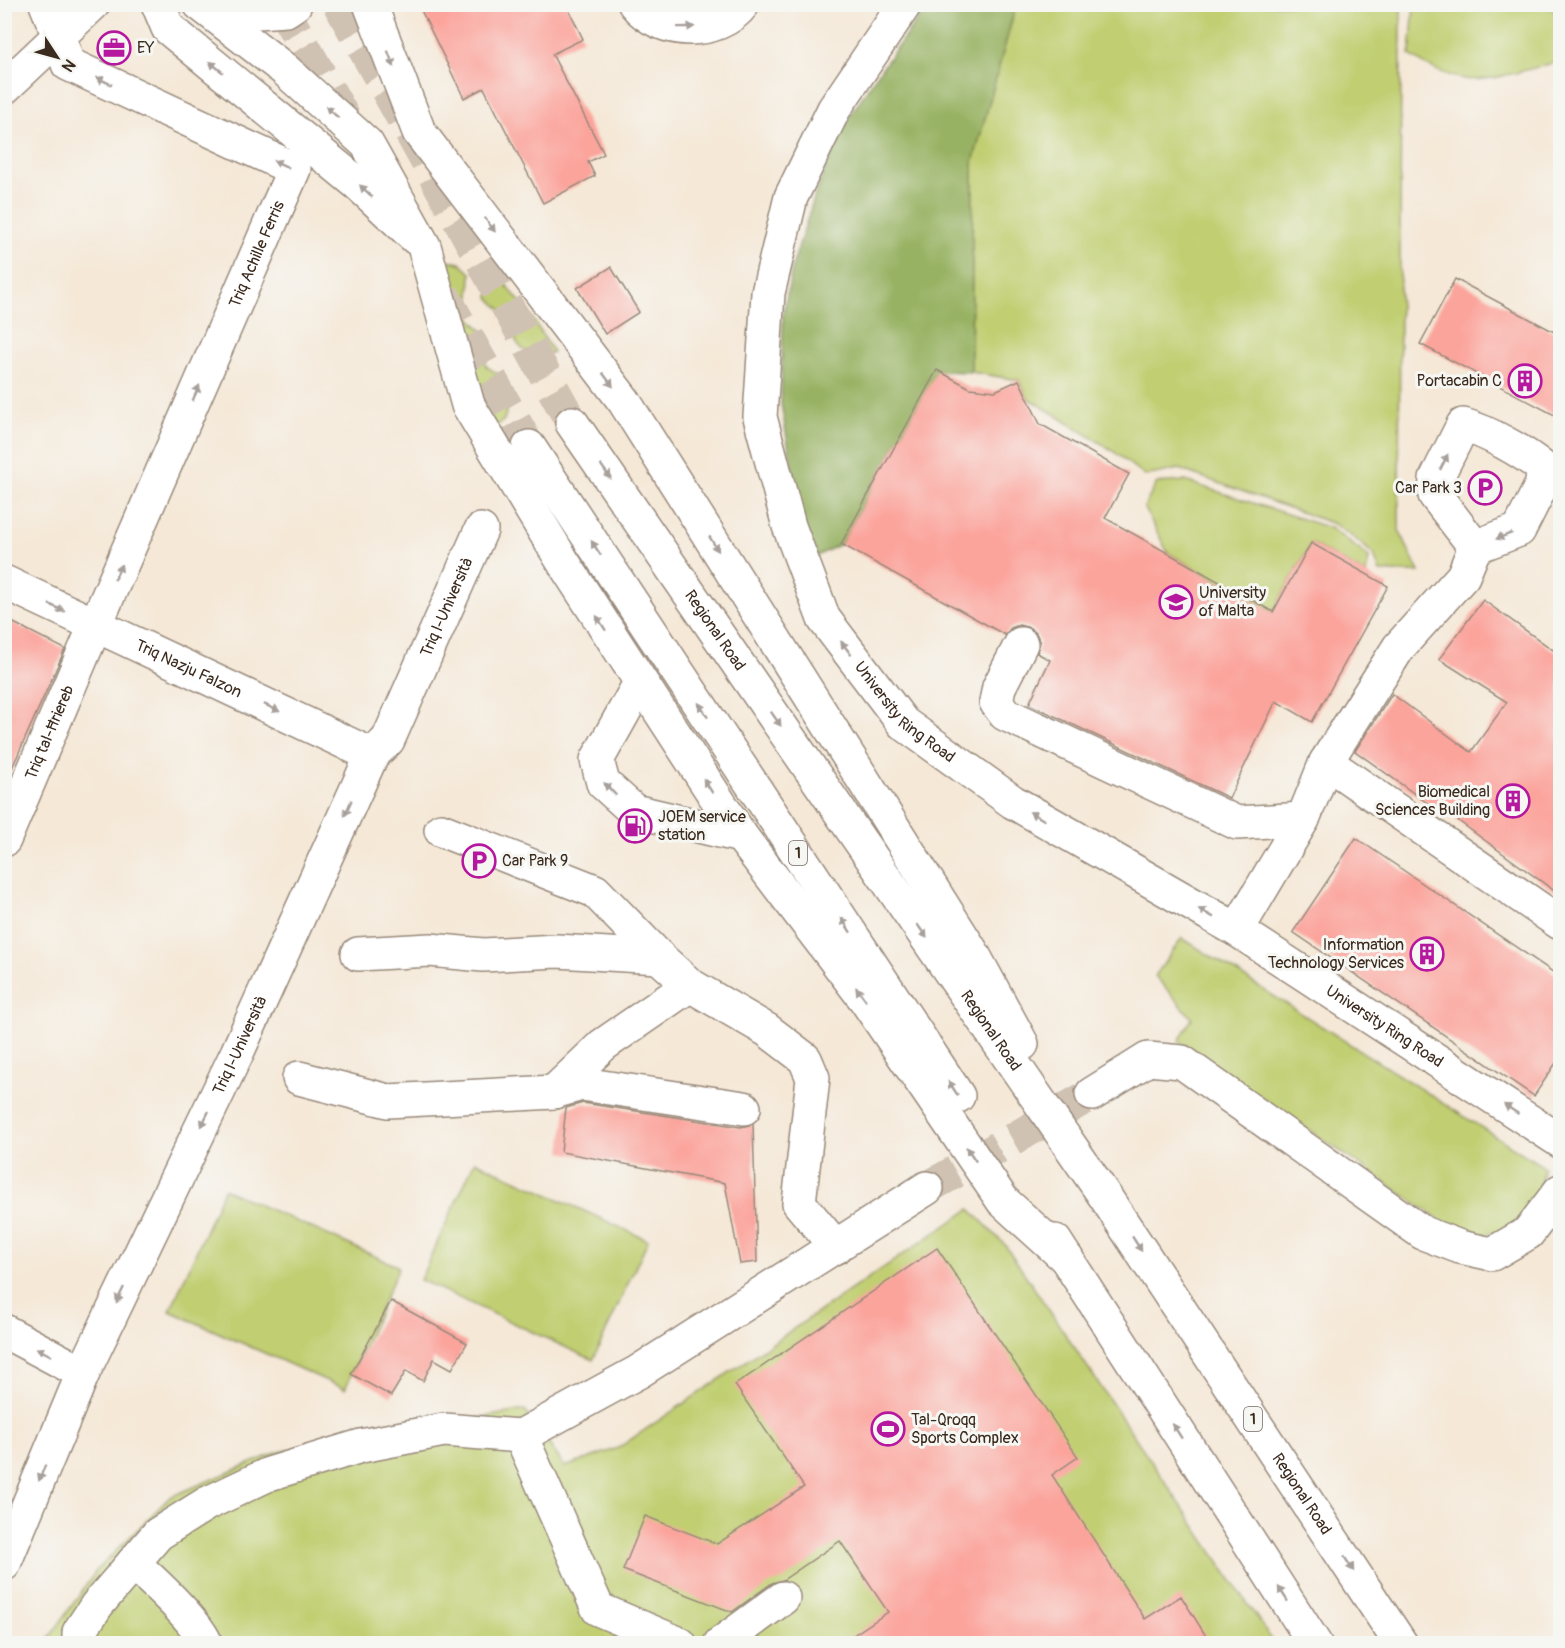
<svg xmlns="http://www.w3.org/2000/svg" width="1565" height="1648" font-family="Pangolin,sans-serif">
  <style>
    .green { fill: #c1cf72; stroke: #7e7c48; stroke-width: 1.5 }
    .forest { fill: #98b264; stroke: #6a6e41; stroke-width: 1.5 }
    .building { fill: #fba49c }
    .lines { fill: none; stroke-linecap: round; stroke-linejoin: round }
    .minor-tunnel { stroke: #d0c2b2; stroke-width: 33; stroke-dasharray: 33 16; stroke-linecap: butt }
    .highway-tunnel { stroke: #d0c2b2; stroke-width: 33; stroke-dasharray: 33 16; stroke-linecap: butt }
    .minor-casing { stroke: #98897a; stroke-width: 36 }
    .highway-casing { stroke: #98897a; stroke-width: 36 }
    .minor { stroke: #fff; stroke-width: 33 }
    .highway { stroke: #fff; stroke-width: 33 }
    .oneway { fill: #a79f9a }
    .labels { text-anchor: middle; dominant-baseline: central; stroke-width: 6; stroke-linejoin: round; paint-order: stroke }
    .shield { fill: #f6f6f2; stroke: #73675e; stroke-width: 1.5 }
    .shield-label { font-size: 15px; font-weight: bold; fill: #3b2a1e }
    .poi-label { font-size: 16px; fill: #3b2a1e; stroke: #f6f6f2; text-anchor: start }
    .street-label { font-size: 16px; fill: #3b2a1e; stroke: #f6f6f2 }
  </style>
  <rect width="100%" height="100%" fill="#f6f6f2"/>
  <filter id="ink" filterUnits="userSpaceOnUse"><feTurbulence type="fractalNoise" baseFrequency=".0167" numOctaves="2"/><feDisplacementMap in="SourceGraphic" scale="12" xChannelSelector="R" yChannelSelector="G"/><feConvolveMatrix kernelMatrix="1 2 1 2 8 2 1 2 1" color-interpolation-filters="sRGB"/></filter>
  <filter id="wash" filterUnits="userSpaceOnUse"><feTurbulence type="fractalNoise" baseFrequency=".008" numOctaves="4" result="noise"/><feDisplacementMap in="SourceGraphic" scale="24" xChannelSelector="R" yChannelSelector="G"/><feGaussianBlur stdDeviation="1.35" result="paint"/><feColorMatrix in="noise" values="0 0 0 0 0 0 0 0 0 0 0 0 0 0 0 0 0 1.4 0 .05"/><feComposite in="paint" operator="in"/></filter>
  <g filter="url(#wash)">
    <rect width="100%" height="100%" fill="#f5e8d7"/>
    <path class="green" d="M1016,5h385l-2,525 20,42h-39l-6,-17 -16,-14 -24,-17 -155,-55 -34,7 -33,-26 -84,-52 -9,-18 -48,-8 2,-210z
      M1414,5h129l17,9v47c-24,6 -72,22 -95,18 -19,-3 -39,-13 -55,-24z
      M444,259l16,4 11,10 -2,44 17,17 -3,20 3,12 19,13 6,17 -7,24 -10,8 -26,-73z
      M497,274l30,36 26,42c-16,7 -33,2 -39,-16 -2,-6 -1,-13 -5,-18 -5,-7 -14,-13 -20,-21z
      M1185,481l145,47 39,29 -3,17 -55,-31 -38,69 -105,-59 -24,-46 13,-24z
      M1182,938l362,229c-4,16 -6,37 -17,50 -12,15 -44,18 -62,20l-286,-196 13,-23 -37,-42z
      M475,1161l173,79 -55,120 -173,-80z
      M224,1189l175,78 -54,122 -175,-78z
      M970,1209l35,36 269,398 -1229,1 51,-73 74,-74 108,-45 247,-42 40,57 53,-19z"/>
    <path class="forest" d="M928,5h88l-43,157 -2,210 -34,-1 -96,173 -28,14 -10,-28 -22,-126 2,-89 10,-51 21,-66 28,-70 32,-49z"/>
    <g id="blocks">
      <path class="building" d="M418,4h148l17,35 -31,15 52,100 -16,8 7,14 -52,27 -59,-115 -20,10z
        M611,267l28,45 -34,22 -28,-46z
        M1455,279l105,56v83l-140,-74z
        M937,370l33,18 25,3 24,-11 21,44 89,50 -24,44 168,94 38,-69 77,43 -76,136 -36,-21 -47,97 -200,-94 21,-44 -13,-7 3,-11 -4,-9 -6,-5 -11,-3 -8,3 -6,7 -164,-91z
        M1483,600l77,55v240l-114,-83 -2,3 -89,-64 37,-57 79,58 36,-50 -68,-43z
        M4,618l61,31 -61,137z
        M1356,838l204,139v80l-26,39 -241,-164z
        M583,1103l158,24 12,-3 4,138 -17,2 -15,-81 -164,-31 5,-44z
        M937,1248l141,209 -26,18 93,144 36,-23 30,48h-371l48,-32 -48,-71 -57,39 -11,3 -40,29 -109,-42 22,-54 72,28 87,-57 -69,-102z
        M391,1301l76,42 -15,26 -18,-10 -11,22 -17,-10 -15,25 -40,-22z"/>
    </g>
  </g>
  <g filter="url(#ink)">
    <use href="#blocks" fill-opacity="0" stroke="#98897a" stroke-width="1.5"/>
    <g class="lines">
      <path class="minor-tunnel" d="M927,1188l165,-94"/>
      <path class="highway-tunnel" d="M280,4l67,119
        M339,4l233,419
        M443,294l86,153"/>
      <g class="minor-casing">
        <g id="minor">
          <path d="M158,4l10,24 189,155 59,55"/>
          <path d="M635,4c25,31 83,33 108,0"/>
          <path id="s1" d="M905,4l-71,105 -43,88 -23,96 -8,124 29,109 35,93 79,104 110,79 224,128 323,211"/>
          <path d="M4,88l89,-84"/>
          <path id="s2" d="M4,582l368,173"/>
          <path d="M1021,644l-22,43 -3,15 9,12 232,109 66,-4"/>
          <path d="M640,683l-43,77 6,23 31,28 107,25"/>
          <path d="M1326,762l234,161"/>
          <path d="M441,830l154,61 64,66 31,28 77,45 38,29 8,19 -14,125 37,44"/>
          <path id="s3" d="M4,840l91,-214 199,-457 -226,-105 -9,-28 -13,-32"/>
          <path d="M1237,930l66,-111 23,-57 73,-115 64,-71 12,-29 44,-17 23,-46 1,-16c-21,-17 -55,-36 -80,-43l-27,54 -1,16 40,52"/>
          <path d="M358,954l72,-4 53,5 74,-4 102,6"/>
          <path d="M299,1078l89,23 166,-9 28,-8 162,24"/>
          <path d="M554,1092l49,-47 87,-60"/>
          <path d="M1092,1094l56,-35 34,3 241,171 37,14 32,7 36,-21 32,-42"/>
          <path d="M4,1331l79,42"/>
          <path d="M521,1436l77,173 82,35"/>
          <path d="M133,1563c19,17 64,58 73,81"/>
          <path id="s4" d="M4,1564l79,-191 154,-320 135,-298 16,-15 93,-210"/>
          <path d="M79,1644v-12l18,-27 61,-71 48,-30 63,-30 92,-28 83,-16 77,6 117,-64 289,-184"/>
          <path d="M720,1644l63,-46"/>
        </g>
      </g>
      <g class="highway-casing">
        <g id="highway">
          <path d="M200,4l84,65 83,75 57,102 44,159 97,160 176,271 124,163 138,202 64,58"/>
          <path d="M370,4l49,128 205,269 348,551 50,92"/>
          <path d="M215,15l71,-5 9,-6"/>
          <path id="s5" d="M572,423l532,772 297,449"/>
          <path d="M529,447l429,649"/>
          <path d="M1055,1241l260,403"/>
        </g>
      </g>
      <use href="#minor" class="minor"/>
      <use href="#highway" class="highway"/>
    </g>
    <defs><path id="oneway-solid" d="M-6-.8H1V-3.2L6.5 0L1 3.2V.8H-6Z" transform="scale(1.5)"/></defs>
    <g class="oneway">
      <use href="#oneway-solid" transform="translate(686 27) rotate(-1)"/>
      <use href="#oneway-solid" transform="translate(391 59) rotate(69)"/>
      <use href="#oneway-solid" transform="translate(216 67) rotate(-141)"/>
      <use href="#oneway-solid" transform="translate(104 81) rotate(-155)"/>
      <use href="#oneway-solid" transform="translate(332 112) rotate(-138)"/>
      <use href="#oneway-solid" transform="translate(281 164) rotate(-155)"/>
      <use href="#oneway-solid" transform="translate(366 191) rotate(-137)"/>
      <use href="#oneway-solid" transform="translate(490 225) rotate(53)"/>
      <use href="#oneway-solid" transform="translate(608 380) rotate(53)"/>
      <use href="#oneway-solid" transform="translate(196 393) rotate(-66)"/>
      <use href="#oneway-solid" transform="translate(1444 462) rotate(-64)"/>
      <use href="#oneway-solid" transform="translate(606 472) rotate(55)"/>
      <use href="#oneway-solid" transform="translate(1504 536) rotate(159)"/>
      <use href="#oneway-solid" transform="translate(714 544) rotate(58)"/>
      <use href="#oneway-solid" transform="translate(596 548) rotate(-123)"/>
      <use href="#oneway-solid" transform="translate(118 572) rotate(-66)"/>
      <use href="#oneway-solid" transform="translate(57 608) rotate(26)"/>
      <use href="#oneway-solid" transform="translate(601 623) rotate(-123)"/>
      <use href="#oneway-solid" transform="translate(846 648) rotate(-127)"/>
      <use href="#oneway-solid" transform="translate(272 708) rotate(25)"/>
      <use href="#oneway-solid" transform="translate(703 710) rotate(-123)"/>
      <use href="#oneway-solid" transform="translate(776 719) rotate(55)"/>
      <use href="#oneway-solid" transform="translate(708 786) rotate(-123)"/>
      <use href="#oneway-solid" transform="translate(610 789) rotate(-134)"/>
      <use href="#oneway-solid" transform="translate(348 808) rotate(114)"/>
      <use href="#oneway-solid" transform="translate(1037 816) rotate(-150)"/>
      <use href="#oneway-solid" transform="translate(1206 913) rotate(-151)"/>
      <use href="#oneway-solid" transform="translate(846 925) rotate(-123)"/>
      <use href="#oneway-solid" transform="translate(922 931) rotate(55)"/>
      <use href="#oneway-solid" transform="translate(861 994) rotate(-127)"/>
      <use href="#oneway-solid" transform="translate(953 1088) rotate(-123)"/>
      <use href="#oneway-solid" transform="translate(1511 1109) rotate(-147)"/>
      <use href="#oneway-solid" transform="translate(205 1119) rotate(116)"/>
      <use href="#oneway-solid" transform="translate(971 1154) rotate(-124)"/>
      <use href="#oneway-solid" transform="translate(1137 1244) rotate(57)"/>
      <use href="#oneway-solid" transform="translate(120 1295) rotate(116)"/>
      <use href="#oneway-solid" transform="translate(44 1352) rotate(-152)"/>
      <use href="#oneway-solid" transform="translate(1177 1431) rotate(-123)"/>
      <use href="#oneway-solid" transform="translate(42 1473) rotate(112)"/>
      <use href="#oneway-solid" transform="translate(1349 1564) rotate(57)"/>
      <use href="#oneway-solid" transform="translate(1283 1594) rotate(-123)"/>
    </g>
  </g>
  <defs>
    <g id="office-ring" transform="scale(1.725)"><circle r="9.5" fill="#f6f6f2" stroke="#b5179e" stroke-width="1.5"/><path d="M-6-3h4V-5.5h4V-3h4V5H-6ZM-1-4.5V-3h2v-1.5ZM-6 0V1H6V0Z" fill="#b5179e"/></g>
    <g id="building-ring" transform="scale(1.725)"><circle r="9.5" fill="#f6f6f2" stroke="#b5179e" stroke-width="1.5"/><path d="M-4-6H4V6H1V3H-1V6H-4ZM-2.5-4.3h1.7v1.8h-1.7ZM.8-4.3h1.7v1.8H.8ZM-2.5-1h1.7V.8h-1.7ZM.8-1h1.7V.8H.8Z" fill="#b5179e"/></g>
    <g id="parking-ring" transform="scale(1.725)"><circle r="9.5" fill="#f6f6f2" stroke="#b5179e" stroke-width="1.5"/><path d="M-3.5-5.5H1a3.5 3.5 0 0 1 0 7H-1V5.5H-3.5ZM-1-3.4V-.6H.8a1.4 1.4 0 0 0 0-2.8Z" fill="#b5179e"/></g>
    <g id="university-ring" transform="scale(1.725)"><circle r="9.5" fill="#f6f6f2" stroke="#b5179e" stroke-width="1.5"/><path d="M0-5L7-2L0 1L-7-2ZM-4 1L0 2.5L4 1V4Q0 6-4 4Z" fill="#b5179e"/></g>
    <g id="fuel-ring" transform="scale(1.725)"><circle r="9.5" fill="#f6f6f2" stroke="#b5179e" stroke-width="1.5"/><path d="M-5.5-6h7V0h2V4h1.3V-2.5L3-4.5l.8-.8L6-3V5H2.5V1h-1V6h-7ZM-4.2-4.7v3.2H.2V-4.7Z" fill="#b5179e"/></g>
    <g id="stadium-ring" transform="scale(1.725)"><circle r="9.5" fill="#f6f6f2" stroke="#b5179e" stroke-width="1.5"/><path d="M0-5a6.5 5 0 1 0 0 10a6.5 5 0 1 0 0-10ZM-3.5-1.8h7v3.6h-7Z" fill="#b5179e"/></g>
  </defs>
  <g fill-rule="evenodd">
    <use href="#office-ring" x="114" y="48"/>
    <use href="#building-ring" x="1525" y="381"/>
    <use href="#parking-ring" x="1485" y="488"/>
    <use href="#university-ring" x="1176" y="602"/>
    <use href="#building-ring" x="1513" y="801"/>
    <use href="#fuel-ring" x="635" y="826"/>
    <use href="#parking-ring" x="479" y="861"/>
    <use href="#building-ring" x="1427" y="954"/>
    <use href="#stadium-ring" x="888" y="1429"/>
  </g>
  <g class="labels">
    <g class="shield">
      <rect x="789" y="841" width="18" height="24" rx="4.5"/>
      <rect x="1244" y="1407" width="18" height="24" rx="4.5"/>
    </g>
    <g class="shield-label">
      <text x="798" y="853">1</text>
      <text x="1253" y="1419">1</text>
    </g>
    <g class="poi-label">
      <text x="137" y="48">EY</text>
      <text x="1502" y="381" text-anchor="end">Portacabin C</text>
      <text x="1462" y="488" text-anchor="end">Car Park 3</text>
      <text x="1199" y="593">University<tspan x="1199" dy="18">of Malta</tspan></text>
      <text x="1490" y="792" text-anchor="end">Biomedical<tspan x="1490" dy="18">Sciences Building</tspan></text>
      <text x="658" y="817">JOEM service<tspan x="658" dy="18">station</tspan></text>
      <text x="502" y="861">Car Park 9</text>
      <text x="1404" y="945" text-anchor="end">Information<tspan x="1404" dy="18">Technology Services</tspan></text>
      <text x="911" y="1420">Tal-Qroqq<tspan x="911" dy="18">Sports Complex</tspan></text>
    </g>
    <g class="street-label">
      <text stroke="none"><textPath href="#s3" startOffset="638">Triq Achille Ferris</textPath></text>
      <text stroke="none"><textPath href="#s4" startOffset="1056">Triq l-Università</textPath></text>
      <text stroke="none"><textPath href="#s5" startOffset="252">Regional Road</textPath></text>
      <text stroke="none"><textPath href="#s2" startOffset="204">Triq Nazju Falzon</textPath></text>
      <text stroke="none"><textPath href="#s1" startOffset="784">University Ring Road</textPath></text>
      <text stroke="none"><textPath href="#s3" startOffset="117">Triq tal-Ħriereb</textPath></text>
      <text stroke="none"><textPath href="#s1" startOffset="1360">University Ring Road</textPath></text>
      <text stroke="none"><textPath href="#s5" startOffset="738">Regional Road</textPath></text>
      <text stroke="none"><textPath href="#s4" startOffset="570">Triq l-Università</textPath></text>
      <text stroke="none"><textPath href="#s5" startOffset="1296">Regional Road</textPath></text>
    </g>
  </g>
  <rect width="1565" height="1648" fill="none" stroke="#f6f6f2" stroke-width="24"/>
  <g transform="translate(57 57) rotate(126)" stroke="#f6f6f2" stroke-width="4.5" paint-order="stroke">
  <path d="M0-4.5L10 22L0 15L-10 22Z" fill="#3b2a1e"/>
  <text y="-9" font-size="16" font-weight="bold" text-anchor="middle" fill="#3b2a1e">N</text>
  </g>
</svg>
